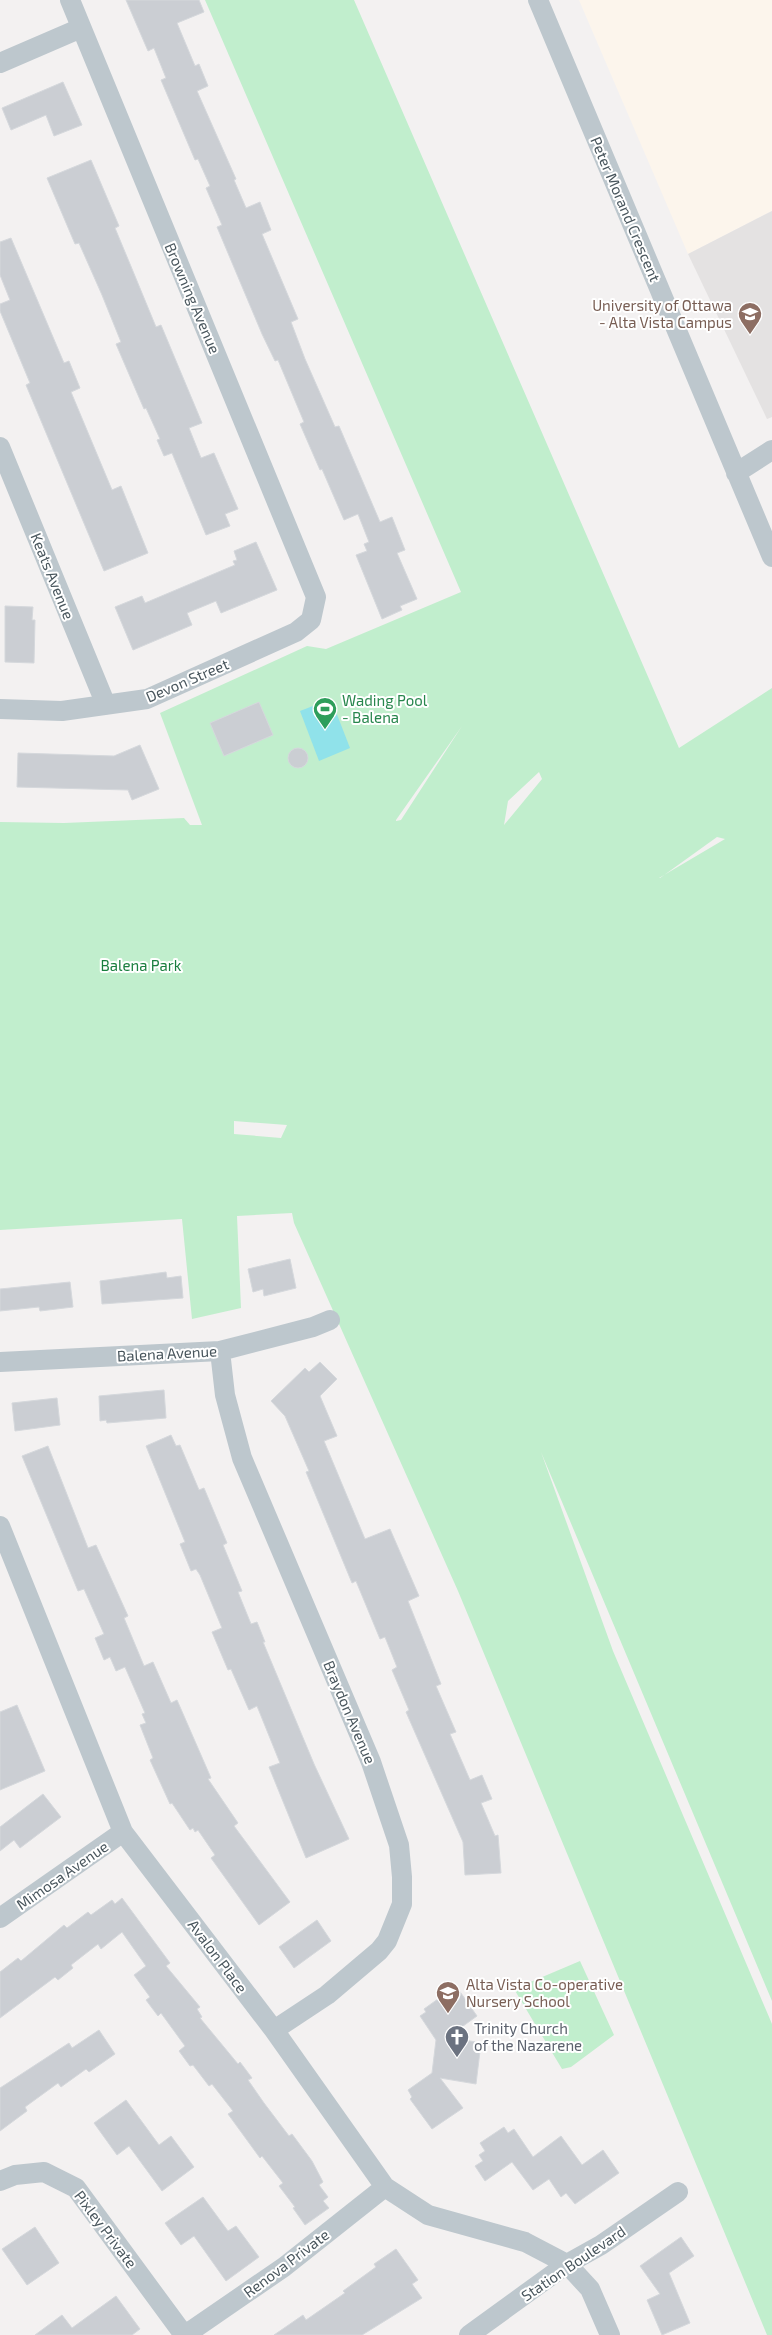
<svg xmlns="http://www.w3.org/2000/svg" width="772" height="2335" font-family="'Exo 2',sans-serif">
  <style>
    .commercial { fill: #fcf5ec }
    .education { fill: #e4e2e2 }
    .green { fill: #c1eecd; fill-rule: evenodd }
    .water { fill: #90e2ea }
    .building { fill: #cbced3; stroke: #d5d8dc }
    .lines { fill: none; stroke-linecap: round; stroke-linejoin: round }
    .minor { stroke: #bdc7cd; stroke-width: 20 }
    .labels { text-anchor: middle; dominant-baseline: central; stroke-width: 4; stroke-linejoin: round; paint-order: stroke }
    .street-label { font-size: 15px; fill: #49565d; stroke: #fff }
    .education-label { font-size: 15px; fill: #785e54; stroke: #fff; text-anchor: end }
    .leisure-label { font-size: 15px; fill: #27864d; stroke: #fff; text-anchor: start }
    .park-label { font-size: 15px; fill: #1a7e3f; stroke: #fff }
    .worship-label { font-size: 15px; fill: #5b616d; stroke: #fff; text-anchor: start }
  </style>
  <rect width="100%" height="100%" fill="#f3f1f1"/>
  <path class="commercial" d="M579,0h193v211l-84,43z"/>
  <path class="education" d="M772,211v206l-5,2 -79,-165z"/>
  <path class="green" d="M205,0h149l325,748 93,-60v1313l-231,-549 72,199 159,373v311h-5l-309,-744 -164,-368 -2,-10 -55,3 4,92 -49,11 -10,-100 -182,11v-408l64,1 120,-5 6,7h12l-42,-112 147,-67 19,3 135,-57zM462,726l-61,94 -5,1v-1zM539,772l3,7 -38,46 4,-24zM717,837l8,2 -66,39h1zM234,1121l53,4 -6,13 -47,-4z
    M580,1961l34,74 -43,32 -9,2 -48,-80z"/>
  <path class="water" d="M331,699l19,49 -31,13 -19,-50z"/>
  <path class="building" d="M126,0h73l5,12 -27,11 18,43 4,-2 9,22 -11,5 39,88 -2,1 12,28 14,-6 11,28 -9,4 36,85 -7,3 14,37 30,68 4,-1 41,96 12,-5 13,33 -8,3 20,46 -17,7 2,4 -20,9 -26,-64 11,-4 -3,-7 5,-2 -11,-28 -14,6 -22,-51 -2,1 -20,-46 4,-2 -26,-62 -3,1 -13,-27 -45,-107 5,-2 -16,-37 4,-2 -12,-27 -3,1 -34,-80 5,-2 -12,-30 -6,3z
    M63,82l19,43 -28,11 -8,-21 -35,15 -9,-22z
    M91,160l28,66 -4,2 15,36 26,63 5,-2 41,98 -13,5 12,30 13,-5 24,56 -13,5 5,12 -24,9 -34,-82 -8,3 -7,-16 3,-1 -14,-31 -2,1 -28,-65 5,-2 -19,-47 -23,-52 -4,1 -28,-66z
    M11,238l53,125 5,-2 11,27 -9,4 41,98 9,-4 27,67 -44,18 -78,-186 4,-2 -30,-72v-7l10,-4 -10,-25v-33z
    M256,542l21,48 -56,23 -5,-12 -29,12 5,12 -59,25 -18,-43 27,-11 3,7 90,-38 -2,-4 4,-1 -3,-9z
    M5,606l28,1 -1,13h3l-1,43 -29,-1z
    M259,702l14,33 -49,21 -14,-33z
    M140,745l19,44 -27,11 -4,-10 -111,-3 1,-34 96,3z
    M288 758a10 10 0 1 1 20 0a10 10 0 1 1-20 0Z
    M290,1259l6,29 -32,8 -1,-7 -10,3 -5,-23z
    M166,1272l1,6 14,-2 2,22 -81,6 -2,-23z
    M70,1282l3,25 -33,4 -1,-4 -39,4v-22z
    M320,1362l17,17 -17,17 17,40 -13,5 41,98 25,-10 29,67 -11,5 33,83 -5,2 20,46 -6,2 20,46 12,-5 10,24 -11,4 14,33 3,-1 3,38 -36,2 -2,-33 -57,-130 3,-2 -17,-40 5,-3 -12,-30 -5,2 -24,-58 -4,2 -46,-111 3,-1 -24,-55 -14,-15 34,-33 4,4z
    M164,1390l2,28 -59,5 -1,-3 -6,1 -1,-25z
    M57,1398l3,27 -45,6 -3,-28z
    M171,1435l5,11 4,-1 19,45 5,-2 23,55 -4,2 19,46 -4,1 13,32 6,-2 8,20h-2l51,122 35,75 -43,19 -37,-91 11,-4 -23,-57 -8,4 -18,-41 -3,1 -16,-38 10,-4 -22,-53 -4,-6 -5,2 -11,-27 5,-2 -39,-96z
    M48,1446l40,102 8,-3 32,71 -4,2 20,48 9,-4 18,41 6,-3 34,78 -3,1 30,44 -4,3 56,76 -31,23 -48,-67 4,-3 -17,-25 -3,2 -2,-4 -3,2 -18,-27 -2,1 -20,-44 3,-2 -13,-33 6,-2 -4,-9 3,-1 -20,-46 -9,4 -6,-14 -6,3 -9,-22 9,-4 -20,-45 -6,2 -56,-135z
    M17,1705l28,66 -45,19v-78z
    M43,1794l18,23 -41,31 -6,-8 -14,11v-24z
    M122,1898l48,65 -4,3 34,41 -3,2 5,8 -2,1 38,46 2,-2 12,16 -4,2 16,23 25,33 3,-2 20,27 11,21 -4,3 9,12 -5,4 6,7 -24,17 -12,-17 2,-1 -16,-21 4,-3 -21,-27 -2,2 -32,-44 5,-3 -21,-27 -3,2 -16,-21 -3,1 -11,-15 6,-5 -24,-33 -3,3 -12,-16 4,-3 -16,-22 12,-9 -24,-34 -21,17 -3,-5 -27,21 2,3 -15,12 -3,-3 -55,41v-46l18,-14 3,3 43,-36 3,3 21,-16 3,3 21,-15 3,4z
    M317,1920l14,21 -37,27 -15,-21z
    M456,1986l21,30 -29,21 33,6 -5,41 -36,-6 23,30 -31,21 -22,-30 2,-2 -4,-7 24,-17 4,-33 -16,-24 6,-4 -2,-3z
    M99,2030l16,24 -26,18 -3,-3 -25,18 -3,-4 -33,24 2,4 -27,20v-43l69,-45 3,5z
    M126,2100l33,45 12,-9 23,31 -32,24 -33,-45 -12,9 -23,-32z
    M504,2127l4,6 6,-4 19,28 28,-21 21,29 21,-15 16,23 -44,31 -9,-11 -5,4 -12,-18 -16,11 -21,-28 -27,19 -10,-15 8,-5 -4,-6 6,-4 -5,-8z
    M203,2197l25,34 8,-5 23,31 -33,24 -32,-45 -13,9 -16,-22z
    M35,2227l24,36 -32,22 -25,-36z
    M681,2237l13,19 -25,17 21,50 -28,12 -15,-35 13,-6 -20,-28z
    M396,2249l22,31 -6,4 10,14 -60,37h-88l29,-20 3,5 39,-27 -2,-2 33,-24 -2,-3z
    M116,2296l24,33 -8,6h-97l27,-20 10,13z"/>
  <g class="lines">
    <path class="minor" d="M538,0l234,557
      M0,63l81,-35
      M0,447l106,258
      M736,473l36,-23
      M0,709l62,2 85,-12 149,-67 15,-12 5,-23 -246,-597
      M220,1351l5,44 17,63 129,304 28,83 3,32v27l-15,37 -8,10 -52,44 -53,35
      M0,1362l220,-11 93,-24 17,-7
      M0,1526l123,306 151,198 111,157 43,28 97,27 42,22 23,25 20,46
      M0,1918l123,-86
      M0,2181l15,-6 29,-3 32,16 108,147
      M185,2335l99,-68 101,-80
      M469,2335l98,-71 34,-19 77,-53"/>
  </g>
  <defs>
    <g id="university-pin" transform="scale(1.25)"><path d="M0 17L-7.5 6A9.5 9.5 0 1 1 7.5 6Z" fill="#8d6e63" stroke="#fff"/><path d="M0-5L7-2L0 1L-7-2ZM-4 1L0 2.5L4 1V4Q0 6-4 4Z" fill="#fff"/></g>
    <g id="stadium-pin" transform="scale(1.25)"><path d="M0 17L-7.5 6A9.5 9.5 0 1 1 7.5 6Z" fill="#2e9e5b" stroke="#fff"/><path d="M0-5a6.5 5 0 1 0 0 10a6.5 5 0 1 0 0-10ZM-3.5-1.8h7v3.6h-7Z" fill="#fff"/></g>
    <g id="school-pin" transform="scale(1.25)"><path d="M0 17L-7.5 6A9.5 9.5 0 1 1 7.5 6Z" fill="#8d6e63" stroke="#fff"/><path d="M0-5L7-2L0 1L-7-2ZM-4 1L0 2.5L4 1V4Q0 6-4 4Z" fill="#fff"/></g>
    <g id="church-pin" transform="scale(1.25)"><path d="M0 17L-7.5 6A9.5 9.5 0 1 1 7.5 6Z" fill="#6b7280" stroke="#fff"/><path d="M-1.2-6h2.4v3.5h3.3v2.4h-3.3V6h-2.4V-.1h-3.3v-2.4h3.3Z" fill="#fff"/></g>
  </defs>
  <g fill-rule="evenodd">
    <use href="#university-pin" x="750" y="314"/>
    <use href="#stadium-pin" x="325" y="709"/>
    <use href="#school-pin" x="448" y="1993"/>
    <use href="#church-pin" x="457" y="2037"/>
  </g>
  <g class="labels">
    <g class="street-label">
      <text transform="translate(626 209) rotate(67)">Peter Morand Crescent</text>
      <text transform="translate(193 298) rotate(67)">Browning Avenue</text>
      <text transform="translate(53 576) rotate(68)">Keats Avenue</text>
      <text transform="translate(187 680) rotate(-23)">Devon Street</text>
      <text transform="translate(167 1353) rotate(-3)">Balena Avenue</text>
      <text transform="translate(350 1712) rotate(67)">Braydon Avenue</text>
      <text transform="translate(62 1875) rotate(-35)">Mimosa Avenue</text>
      <text transform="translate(218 1956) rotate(53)">Avalon Place</text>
      <text transform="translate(106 2229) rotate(53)">Pixley Private</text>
      <text transform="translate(286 2263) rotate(-37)">Renova Private</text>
      <text transform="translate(573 2263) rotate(-34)">Station Boulevard</text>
    </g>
    <g class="education-label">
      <text x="732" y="305">University of Ottawa<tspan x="732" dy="17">- Alta Vista Campus</tspan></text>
      <text x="466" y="1984" text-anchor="start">Alta Vista Co-operative<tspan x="466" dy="17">Nursery School</tspan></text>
    </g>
    <g class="leisure-label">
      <text x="342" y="700">Wading Pool<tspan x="342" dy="17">- Balena</tspan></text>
    </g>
    <g class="park-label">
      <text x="141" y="965">Balena Park</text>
    </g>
    <g class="worship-label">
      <text x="474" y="2028">Trinity Church<tspan x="474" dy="17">of the Nazarene</tspan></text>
    </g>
  </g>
</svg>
